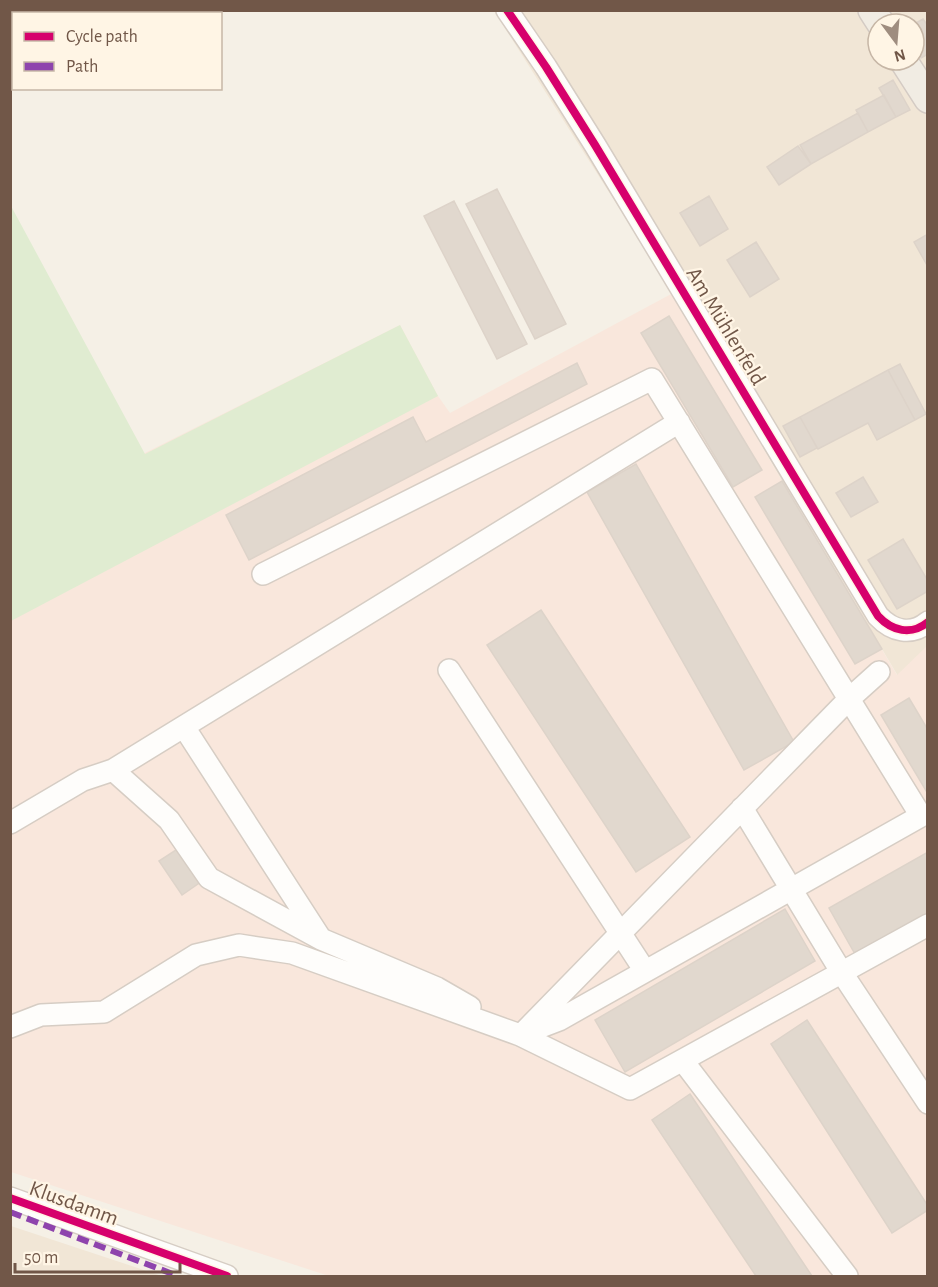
<svg xmlns="http://www.w3.org/2000/svg" width="938" height="1287" font-family="'Alegreya Sans',sans-serif">
  <style>
    .residential { fill: #f1e6d6; fill-rule: evenodd }
    .commercial { fill: #f9e7dc }
    .green { fill: #e0ecd1 }
    .building { fill: #e1d8ce; stroke: #ddd3c9; stroke-width: 1.5 }
    .lines { fill: none; stroke-linecap: round; stroke-linejoin: round }
    .minor-casing { stroke: #d6cdc4; stroke-width: 24 }
    .major-casing { stroke: #d4cbc4; stroke-width: 30 }
    .minor { stroke: #fefdfb; stroke-width: 21 }
    .major { stroke: #f1ece3; stroke-width: 27 }
    .quiet { stroke: #8e44ad; stroke-width: 6; stroke-dasharray: 12 6; stroke-linecap: butt }
    .cycleway-casing { stroke: #fff5e5; stroke-width: 11 }
    .cycleway { stroke: #d6006c; stroke-width: 8 }
    .labels { text-anchor: middle; dominant-baseline: central; stroke-width: 4.5; stroke-linejoin: round; paint-order: stroke }
    .street-label { font-size: 22px; fill: #715748; stroke: #fff5e5 }
  </style>
  <rect width="100%" height="100%" fill="#f5f0e6"/>
  <path class="residential" d="M494,11h433l1,635 -30,30 -116,-195 -109,-188zM878,24h36v36h-36z
    M11,1226l151,50h-151z"/>
  <path class="commercial" d="M673,293l109,188 115,194 30,-29v630h-598l-318,-104v-652l389,-195 38,71 12,17z"/>
  <path class="green" d="M11,206l134,248 255,-129 38,71 -427,225z"/>
  <path class="building" d="M923,19l5,7v28l-7,4 -7,-12v-22z
    M893,80l17,30 -14,7 -17,-29z
    M884,95l12,22 -28,15 -12,-22z
    M858,113l10,19 -57,32 -11,-19z
    M798,146l13,18 -32,21 -12,-18z
    M497,189l69,135 -31,15 -69,-135z
    M709,196l19,33 -28,17 -20,-33z
    M454,201l73,143 -30,15 -73,-143z
    M928,234v33l-14,-25z
    M756,242l23,37 -29,18 -23,-37z
    M669,316l93,154 -29,17 -92,-154z
    M577,363l10,21 -338,176 -23,-45 187,-98 13,25z
    M900,364l26,50 -11,6 -27,-50z
    M888,370l27,50 -38,20 -9,-17 -50,26 -18,-32z
    M800,417l17,31 -17,9 -17,-31z
    M636,464l158,278 -50,28 -157,-278z
    M863,477l15,25 -27,15 -15,-24z
    M782,481l100,168 -27,15 -100,-167z
    M903,539l25,42v10l-31,18 -29,-49z
    M541,610l149,227 -54,35 -149,-227z
    M909,698l19,32v64l-47,-79z
    M182,846l23,33 -23,16 -23,-34z
    M928,852v61l-73,41 -26,-46z
    M785,909l30,52 -190,111 -30,-52z
    M807,1020l121,186v4l-36,23 -121,-189z
    M690,1094l122,182h-56l-104,-156z"/>
  <g class="lines">
    <g class="minor-casing">
      <path id="minor" d="M507,10l39,57 49,78 283,471c14,15 33,20 50,6
        M263,574l389,-195 269,437 -362,204 -39,15
        M449,670l196,301
        M184,727l135,209
        M113,770l56,50 40,58 112,61 116,49 33,19
        M742,808l100,165 86,130
        M10,823l73,-43 30,-10 566,-348
        M10,1027l31,-12 63,-3 92,-57 43,-10 53,8 228,82 110,54 298,-164
        M525,1031l324,-332 30,-27
        M683,1061l164,215
        M10,1198l217,78"/>
    </g>
    <g class="major-casing">
      <path id="major" d="M872,10l9,14
        M903,60l25,39"/>
    </g>
    <use href="#minor" class="minor"/>
    <use href="#major" class="major"/>
    <path class="quiet" d="M10,1212l168,64"/>
    <g class="cycleway-casing">
      <path id="cycleway" d="M507,10l39,57 49,78 283,471c14,15 33,20 50,6
        M10,1198l217,78"/>
    </g>
    <use href="#cycleway" class="cycleway"/>
  </g>
  <g class="labels">
    <g class="street-label">
      <text transform="translate(726 326) rotate(59)">Am Mühlenfeld</text>
      <text transform="translate(74 1203) rotate(20)">Klusdamm</text>
    </g>
  </g>
  <rect width="938" height="1287" fill="none" stroke="#715748" stroke-width="24"/>
  <rect x="12" y="12" width="210" height="78" fill="#fff5e5" stroke="#c6b6a6" stroke-width="1.5"/>
  <rect x="24" y="32" width="30" height="9" fill="#d6006c" stroke="#c6b6a6" stroke-width="1.5"/>
  <text x="66" y="42" font-size="18" fill="#715748">Cycle path</text>
  <rect x="24" y="62" width="30" height="9" fill="#8e44ad" stroke="#c6b6a6" stroke-width="1.5"/>
  <text x="66" y="72" font-size="18" fill="#715748">Path</text>
  <g transform="translate(896 42) rotate(164)"><circle r="28" fill="#fff5e5" stroke="#c6b6a6" stroke-width="1.5"/>
  <path d="M0-4.5L10 22L0 15L-10 22Z" fill="#9f8d7f"/>
  <text y="-9" font-size="16" font-weight="bold" text-anchor="middle" fill="#715748">N</text>
  </g>
  <path d="M15 1263v9h165v-9" fill="none" stroke="#715748" stroke-width="3"/>
  <text x="24" y="1263" font-size="18" fill="#715748" stroke="#fff5e5" stroke-width="4.5" paint-order="stroke">50 m</text>
</svg>
